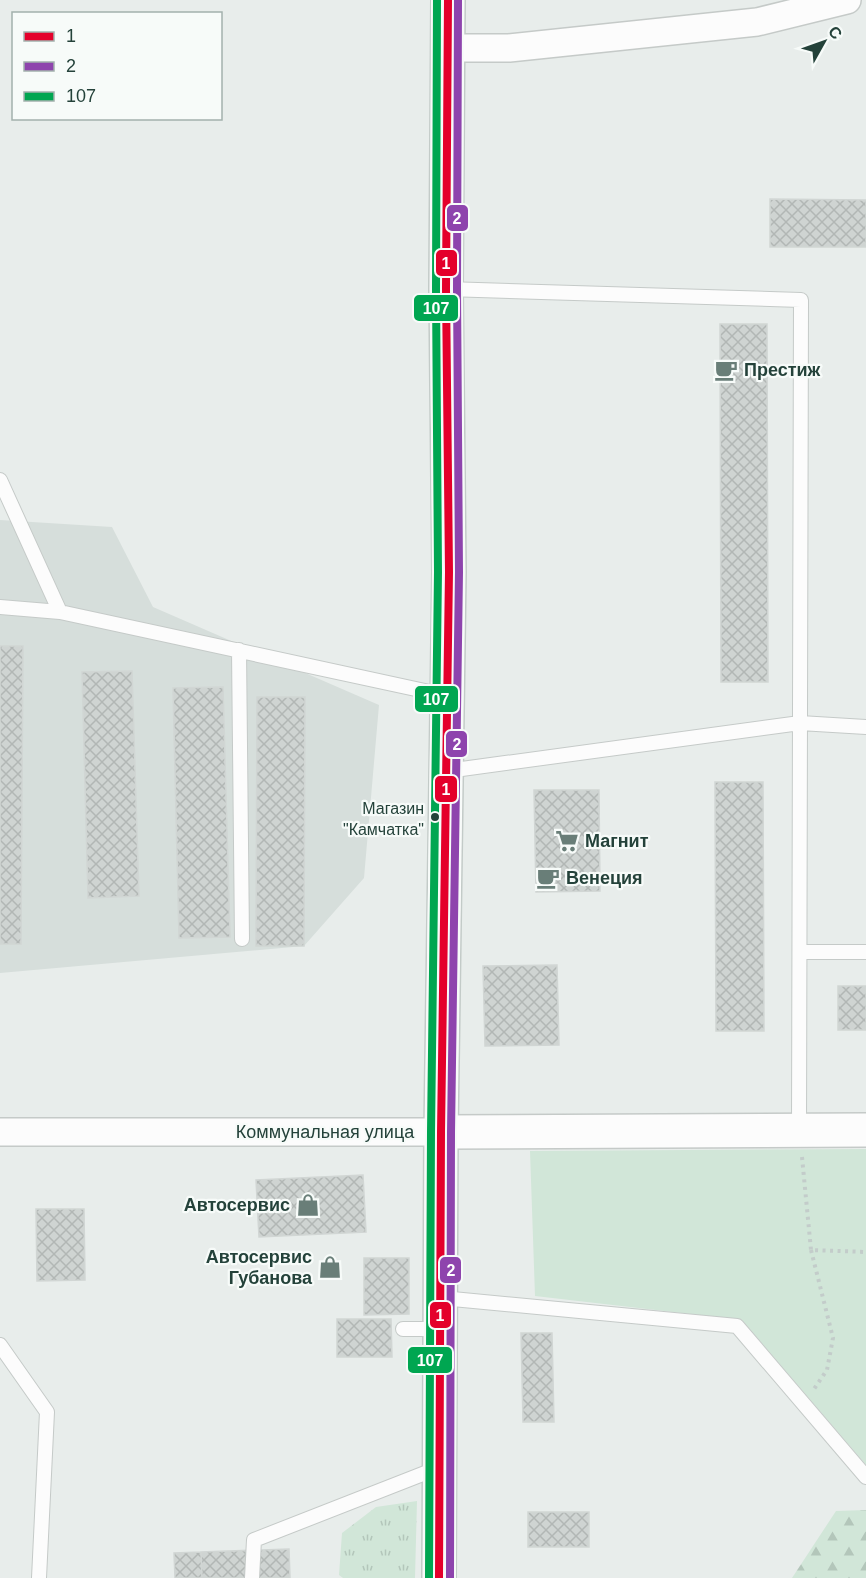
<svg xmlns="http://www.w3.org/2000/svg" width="866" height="1578" font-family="Helvetica,sans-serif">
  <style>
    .built { fill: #d6dedb }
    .grass { fill: url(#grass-tufts) }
    .forest { fill: url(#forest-firs) }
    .garden { fill: #d1e6d8 }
    .building { fill: url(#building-cross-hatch); stroke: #d1d6d4; stroke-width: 1.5 }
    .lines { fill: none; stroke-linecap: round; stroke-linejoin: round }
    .service-casing { stroke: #c5cac8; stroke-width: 16 }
    .minor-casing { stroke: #c5cac8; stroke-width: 30 }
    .tertiary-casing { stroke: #c5cac8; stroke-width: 36 }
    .secondary-casing { stroke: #c3cbc8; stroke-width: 36 }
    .path { stroke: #c3ccca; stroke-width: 4; stroke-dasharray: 3 4.5; stroke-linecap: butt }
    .service { stroke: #fcfcfc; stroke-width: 14 }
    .minor { stroke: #fcfcfc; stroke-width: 27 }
    .tertiary { stroke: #fcfcfc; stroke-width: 33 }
    .secondary { stroke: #fcfcfc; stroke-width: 33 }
    .bus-1-casing { stroke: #f7fbf9; stroke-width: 12 }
    .bus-2-casing { stroke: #f7fbf9; stroke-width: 12 }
    .bus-3-casing { stroke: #f7fbf9; stroke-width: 12 }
    .bus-1 { stroke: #e4002b; stroke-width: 8 }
    .bus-2 { stroke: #8e44ad; stroke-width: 8 }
    .bus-3 { stroke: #00a651; stroke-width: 8 }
    .bus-dot { fill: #24423a; stroke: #f7fbf9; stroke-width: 2 }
    .labels { text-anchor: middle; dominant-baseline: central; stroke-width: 4.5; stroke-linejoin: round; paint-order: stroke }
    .bus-label { font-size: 16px; fill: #24423a; stroke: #f7fbf9; text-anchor: end }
    .poi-label { font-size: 18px; font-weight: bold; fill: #24423a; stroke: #f7fbf9; text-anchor: start }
    .street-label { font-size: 18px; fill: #24423a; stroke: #f7fbf9 }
    .line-badge { stroke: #f7fbf9; stroke-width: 2 }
    .badge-label { font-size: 16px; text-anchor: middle; font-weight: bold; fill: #fff }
  </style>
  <defs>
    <pattern id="grass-tufts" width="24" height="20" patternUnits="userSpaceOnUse" patternTransform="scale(1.5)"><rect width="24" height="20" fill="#d1e6d8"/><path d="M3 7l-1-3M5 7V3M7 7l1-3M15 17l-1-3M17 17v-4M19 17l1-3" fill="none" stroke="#b3c6ba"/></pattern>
    <pattern id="forest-firs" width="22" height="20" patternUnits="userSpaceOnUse" patternTransform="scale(1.5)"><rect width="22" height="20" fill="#d1e6d8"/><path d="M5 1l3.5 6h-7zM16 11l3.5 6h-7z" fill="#b3c6ba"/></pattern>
    <pattern id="building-cross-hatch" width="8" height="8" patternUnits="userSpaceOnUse" patternTransform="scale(1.5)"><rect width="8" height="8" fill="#cfd4d2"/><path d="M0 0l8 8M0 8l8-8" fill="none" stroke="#b2b7b5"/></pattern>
  </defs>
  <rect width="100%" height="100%" fill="#e8edeb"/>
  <path class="built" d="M0,520l112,7 41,80 226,98 -15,173 -60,68 -304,27z"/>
  <path class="grass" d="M417,1501l-2,77h-72l-4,-3 3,-42 34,-26z"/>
  <path class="forest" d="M866,1510v68h-74l44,-67z"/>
  <path class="garden" d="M866,1149v316l-124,-145 -207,-24 -5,-145z"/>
  <path class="building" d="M770,199l96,1v47h-96z
    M720,324h47l1,358h-47z
    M0,646h23l-2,298h-21z
    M132,671l7,225 -51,2 -6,-226z
    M223,687l7,250 -51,1 -6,-250z
    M257,697h48l-1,249h-48z
    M715,782h48l1,249h-48z
    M534,790h65l1,101 -64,1z
    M557,965l2,80 -74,1 -2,-80z
    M838,986h28v44h-28z
    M363,1175l3,57 -107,5 -3,-57z
    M36,1209h48l1,71 -48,1z
    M364,1258h45v56l-45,1z
    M337,1319h54l1,38h-55z
    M521,1333h31l2,89h-31z
    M528,1512h61v35h-61z
    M289,1549l1,29h-88l-1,-26z
    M201,1552l1,26h-27l-1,-25z"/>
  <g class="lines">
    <g class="service-casing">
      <path id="service" d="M446,289l355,11 -2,831
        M0,480l60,132
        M0,607l60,5 388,84
        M239,650l3,289
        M447,771l353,-48 66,4
        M800,952h66
        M442,1298l295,28 129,151
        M403,1329h38
        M0,1345l47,67 -8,166
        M252,1578l2,-38 184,-72"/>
    </g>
    <g class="minor-casing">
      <path id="minor" d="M447,48h62l248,-26 90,-22
        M0,1132h441"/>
    </g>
    <g class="tertiary-casing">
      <path id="tertiary" d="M441,1132l425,-2"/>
    </g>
    <g class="secondary-casing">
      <path id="secondary" d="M439,1578l2,-446 8,-560 -3,-283 2,-289"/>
    </g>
    <path class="path" d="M802,1157l9,93 55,2
      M811,1250l22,88 -6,32 -13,19"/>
    <use href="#service" class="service"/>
    <use href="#minor" class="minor"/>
    <use href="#tertiary" class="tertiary"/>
    <use href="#secondary" class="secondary"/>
    <g class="bus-1-casing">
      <path id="bus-1" d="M439,1578l2,-446 8,-560 -3,-283 2,-289"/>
    </g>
    <g class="bus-2-casing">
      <path id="bus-2" d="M450,1578l1,-446 8,-560 -2,-283 1,-289"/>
    </g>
    <g class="bus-3-casing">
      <path id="bus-3" d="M429,1578l2,-446 7,-560 -2,-283 1,-289"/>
    </g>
    <use href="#bus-1" class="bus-1"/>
    <use href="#bus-2" class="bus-2"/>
    <use href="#bus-3" class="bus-3"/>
  </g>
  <defs>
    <g id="cafe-bare" transform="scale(1.8)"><path d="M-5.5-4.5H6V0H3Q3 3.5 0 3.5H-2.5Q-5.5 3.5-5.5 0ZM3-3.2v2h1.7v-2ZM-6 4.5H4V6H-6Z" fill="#697e78" stroke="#f7fbf9" stroke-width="2.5" paint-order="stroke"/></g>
    <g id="supermarket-bare" transform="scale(1.8)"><path d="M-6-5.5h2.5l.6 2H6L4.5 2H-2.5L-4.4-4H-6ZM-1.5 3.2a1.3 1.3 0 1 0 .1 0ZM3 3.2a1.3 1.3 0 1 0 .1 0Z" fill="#697e78" stroke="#f7fbf9" stroke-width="2.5" paint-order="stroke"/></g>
    <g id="shop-bare" transform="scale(1.8)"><path d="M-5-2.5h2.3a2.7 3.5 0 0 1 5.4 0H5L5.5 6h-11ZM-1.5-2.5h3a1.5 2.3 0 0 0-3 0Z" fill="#697e78" stroke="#f7fbf9" stroke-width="2.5" paint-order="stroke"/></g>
  </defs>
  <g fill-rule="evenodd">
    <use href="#cafe-bare" x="726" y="370"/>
    <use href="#supermarket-bare" x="567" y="841"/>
    <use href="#cafe-bare" x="548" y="878"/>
    <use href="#shop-bare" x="308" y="1205"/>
    <use href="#shop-bare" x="330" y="1267"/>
  </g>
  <circle class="bus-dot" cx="435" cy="817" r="5"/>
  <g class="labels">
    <g class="bus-label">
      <text x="424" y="808">Магазин<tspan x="424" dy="21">"Камчатка"</tspan></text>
    </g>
    <g class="poi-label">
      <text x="744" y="370">Престиж</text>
      <text x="585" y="841">Магнит</text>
      <text x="566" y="878">Венеция</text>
      <text x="290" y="1205" text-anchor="end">Автосервис</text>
      <text x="312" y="1257" text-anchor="end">Автосервис<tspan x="312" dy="21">Губанова</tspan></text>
    </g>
    <g class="street-label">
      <text x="325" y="1132">Коммунальная улица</text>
    </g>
  </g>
  <g class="line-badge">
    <rect x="446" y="204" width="23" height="28" rx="6" fill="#8e44ad"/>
    <rect x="435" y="249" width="23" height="28" rx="6" fill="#e4002b"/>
    <rect x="413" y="294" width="46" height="28" rx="6" fill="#00a651"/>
    <rect x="414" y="685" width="45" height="28" rx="6" fill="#00a651"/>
    <rect x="445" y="730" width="23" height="28" rx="6" fill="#8e44ad"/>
    <rect x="434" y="775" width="24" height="28" rx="6" fill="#e4002b"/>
    <rect x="439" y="1256" width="23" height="28" rx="6" fill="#8e44ad"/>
    <rect x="429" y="1301" width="23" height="28" rx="6" fill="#e4002b"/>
    <rect x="407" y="1346" width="46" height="28" rx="6" fill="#00a651"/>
  </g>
  <g class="badge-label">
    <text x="457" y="224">2</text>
    <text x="446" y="269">1</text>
    <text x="436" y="314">107</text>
    <text x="436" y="705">107</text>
    <text x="457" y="750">2</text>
    <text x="446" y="795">1</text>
    <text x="451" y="1276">2</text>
    <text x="440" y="1321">1</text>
    <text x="430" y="1366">107</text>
  </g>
  <rect x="12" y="12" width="210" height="108" fill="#f7fbf9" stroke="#a3b1ad" stroke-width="1.5"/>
  <rect x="24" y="32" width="30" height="9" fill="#e4002b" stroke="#a3b1ad" stroke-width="1.5"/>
  <text x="66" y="42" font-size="18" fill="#24423a">1</text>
  <rect x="24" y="62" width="30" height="9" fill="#8e44ad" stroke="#a3b1ad" stroke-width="1.5"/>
  <text x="66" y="72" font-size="18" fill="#24423a">2</text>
  <rect x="24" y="92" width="30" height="9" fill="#00a651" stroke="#a3b1ad" stroke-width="1.5"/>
  <text x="66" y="102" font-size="18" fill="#24423a">107</text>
  <g transform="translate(824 42) rotate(50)" stroke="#f7fbf9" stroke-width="4.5" paint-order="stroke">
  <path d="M0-4.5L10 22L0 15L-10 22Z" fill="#24423a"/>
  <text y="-9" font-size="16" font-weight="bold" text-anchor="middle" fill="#24423a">С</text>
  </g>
</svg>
